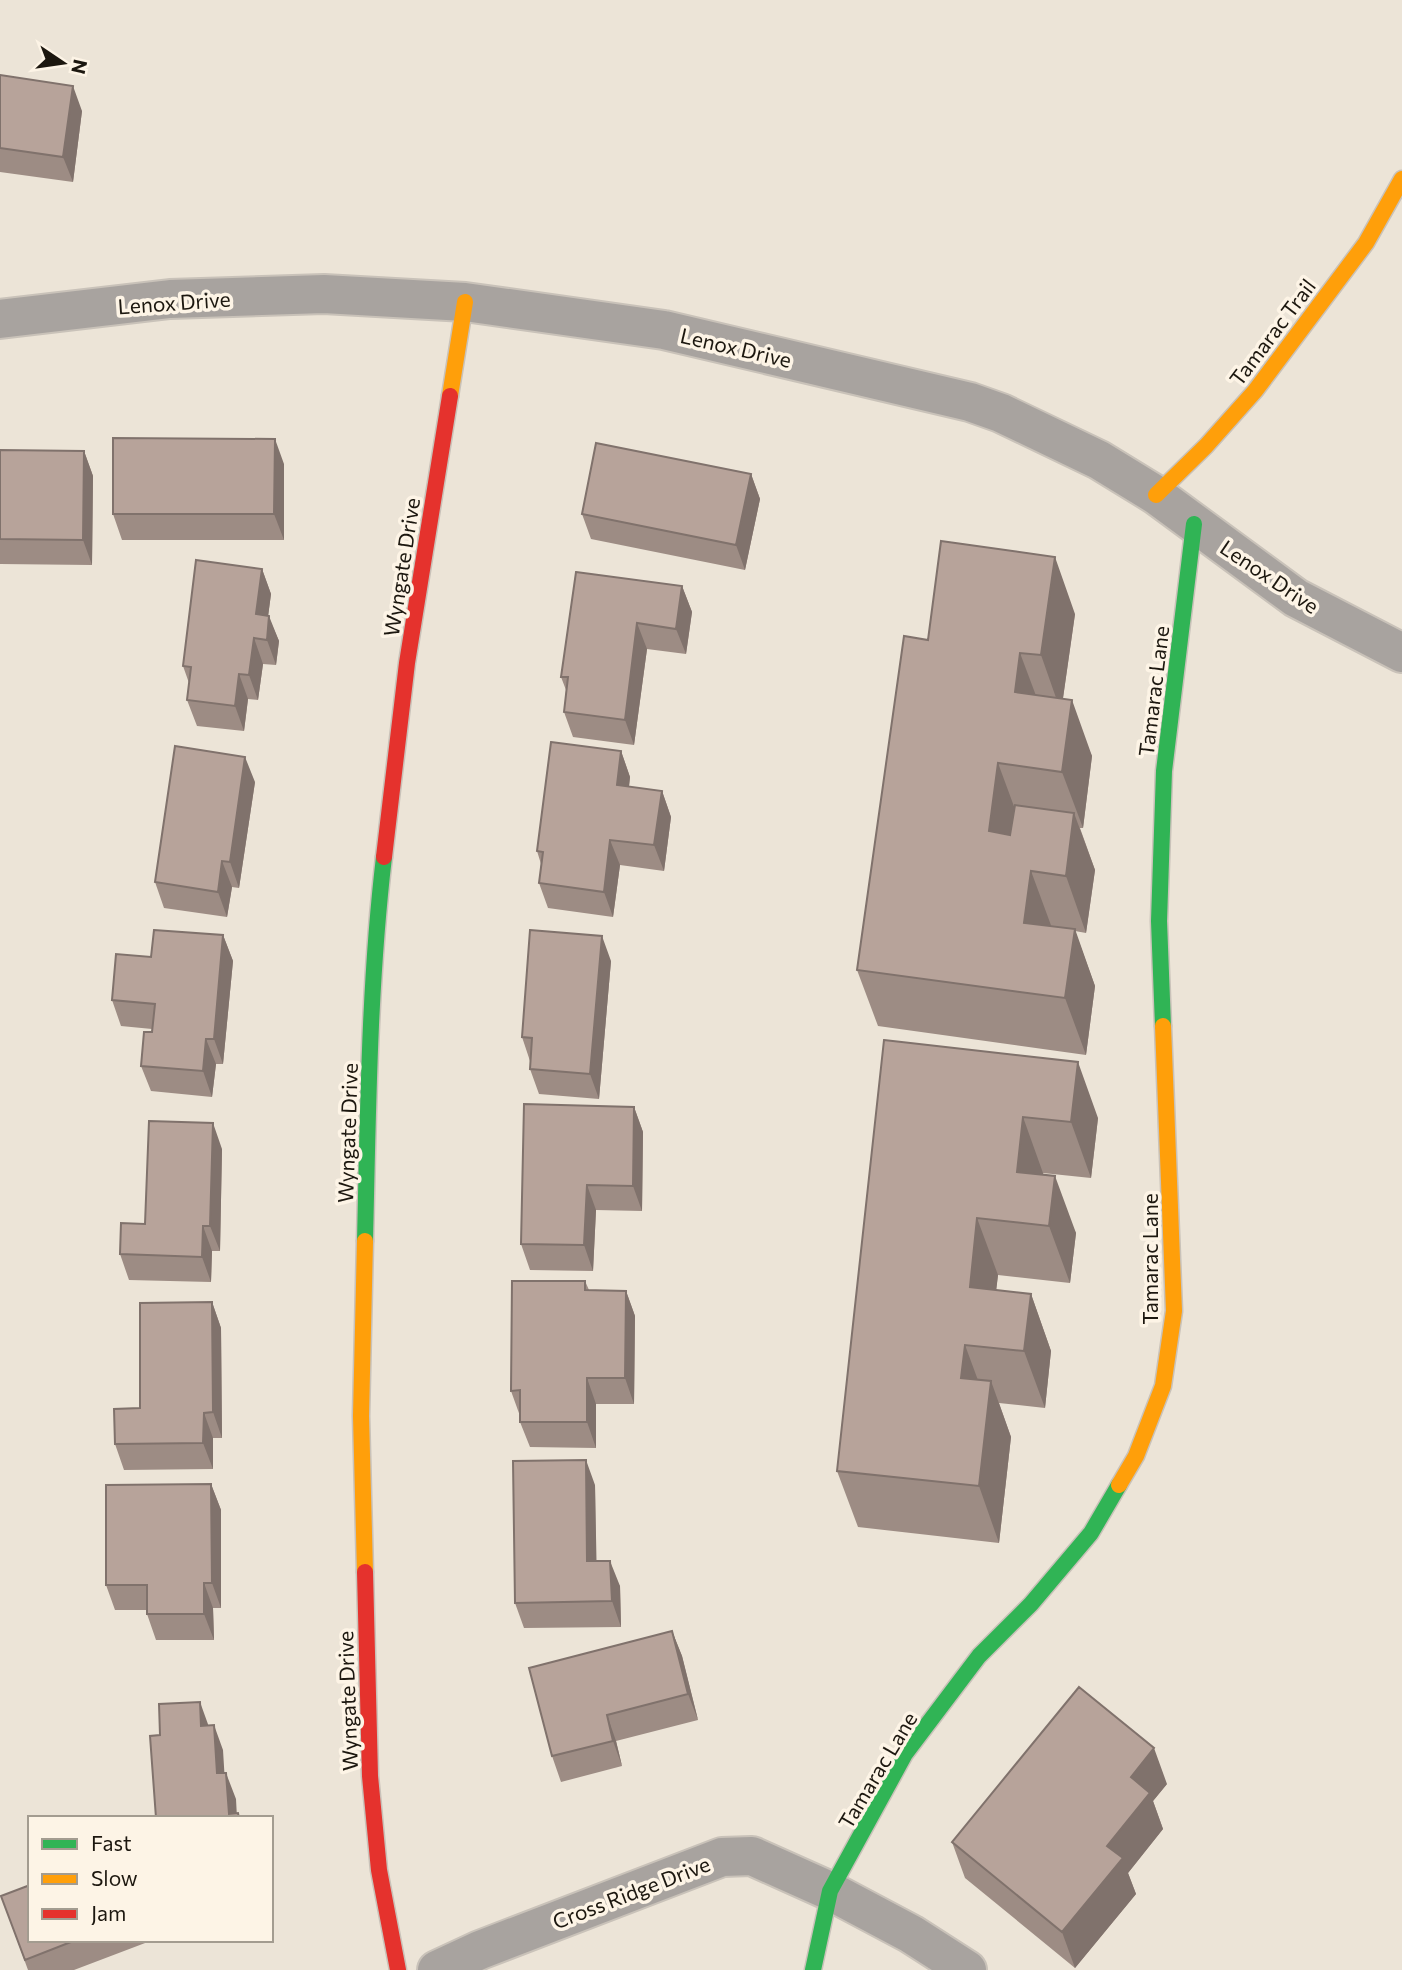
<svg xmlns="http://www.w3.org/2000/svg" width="1402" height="1970" font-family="Commissioner,sans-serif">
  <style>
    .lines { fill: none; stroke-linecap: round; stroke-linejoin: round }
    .street-casing { stroke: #c9c2b9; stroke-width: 42 }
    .fast-casing { stroke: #c9c2b9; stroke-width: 19 }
    .slow-casing { stroke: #c9c2b9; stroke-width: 19 }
    .jam-casing { stroke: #c9c2b9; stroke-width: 19 }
    .street { stroke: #a8a39f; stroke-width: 38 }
    .fast { stroke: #30b455; stroke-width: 16 }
    .slow { stroke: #ff9f0a; stroke-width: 16 }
    .jam { stroke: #e5322d; stroke-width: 16 }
    .wall { fill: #9d8c84 }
    .shaded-wall { fill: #80726c }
    .building { fill: #b7a39a; stroke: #80726c; stroke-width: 2 }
    .labels { text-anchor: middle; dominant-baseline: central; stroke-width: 7; stroke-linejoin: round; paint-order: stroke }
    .street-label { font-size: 21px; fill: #1c170f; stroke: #fdf4e6 }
  </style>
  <rect width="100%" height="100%" fill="#ece4d7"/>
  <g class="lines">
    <g class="street-casing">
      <path id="street" d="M0,319l170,-20 154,-5 141,8 199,28 306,72 31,11 98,47 57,35 140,103 106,55
        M437,1970l43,-20 242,-93 30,-1 78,35 81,43 56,36"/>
    </g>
    <g class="fast-casing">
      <path id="fast" d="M1163,1026l-4,-105 5,-150 30,-247
        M365,1241c3,-128 4,-257 19,-384
        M813,1970l17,-79 75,-137 74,-98 52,-52 60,-71 28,-48"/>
    </g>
    <g class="slow-casing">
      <path id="slow" d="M450,396l15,-94
        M1156,495l50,-49 49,-55 111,-148 36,-64
        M1119,1485l17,-29 27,-70 11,-75 -11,-285
        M365,1572l-4,-156 4,-175"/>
    </g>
    <g class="jam-casing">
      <path id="jam" d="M384,857l23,-194 43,-267
        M365,1572l5,204 9,94 19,100"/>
    </g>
    <use href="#street" class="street"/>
    <use href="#fast" class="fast"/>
    <use href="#slow" class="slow"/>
    <use href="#jam" class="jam"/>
  </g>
  <path class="wall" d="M0,75l82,36 -9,71 -73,-10z
    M0,450l84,1 9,25 -1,89 -92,-1z
    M284,464v76h-162l-9,-26z
    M751,474l9,25 -15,71 -154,-31 -9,-25z
    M262,569l9,25 -3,22 11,25 -3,24 -13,-1 -5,36 -10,-1 -4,32 -47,-5 -10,-26 2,-17 -6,-17z
    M682,586l10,26 -6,42 -39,-5 -13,96 -61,-8 -9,-25 2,-22 -5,-13z
    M1075,614l-12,84 29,58 -9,72h-3l15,42 -9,63 -11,-2 20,55 -9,69 -208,-29 -21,-56 71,-330z
    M621,751l9,26 -1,10 33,4 9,26 -7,54 -44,-6 -7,52 -65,-9 -9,-25 2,-19 -4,-13z
    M255,782l-16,106 -7,-1 -5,30 -63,-9 -9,-26z
    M223,935l10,26 -10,103h-7l-4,33 -61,-6 -10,-25 11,-37 -31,-3 -9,-26 39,-43z
    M611,961l-12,138 -60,-5 -9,-25v-8l-8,-24z
    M884,1040l214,78 -7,60 -48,-5 33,60 -6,50 -72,-8 -2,15 35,4 20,57 -6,57 -46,-5 12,34 -12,106 -141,-16 -21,-56z
    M634,1107l9,25 -1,79 -46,-1 -3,61 -63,-1 -9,-26z
    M222,1149l-2,102h-8l-1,31 -82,-2 -9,-26 25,-30z
    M585,1281l4,9 37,1 9,25 -1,88h-38v44l-66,-1 -10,-25v-6l-9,-25z
    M212,1302l9,26 1,110h-9v31l-89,1 -9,-26 25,-36z
    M211,1484l10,26v98h-8l1,32h-58l-9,-26v-4h-32l-9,-25z
    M595,1485l1,76 24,25 1,41 -97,1 -9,-25z
    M672,1631l10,25 16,64 -82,21 6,25 -61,16 -9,-26z
    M1167,1784l-14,17 10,28 -35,44 8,21 -61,74 -110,-90 -13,-36z
    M1,1896l29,44h123l-79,30h-46z"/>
  <path class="shaded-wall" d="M73,86l9,25 -9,71 -10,-25z
    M275,439l9,25v76l-10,-26z
    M84,451l9,25 -1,89 -9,-25z
    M751,474l9,25 -15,71 -9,-25z
    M1055,557l20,57 -14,98 -20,-57z
    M262,569l9,25 -6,46 -9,-26z
    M682,586l10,26 -6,42 -10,-25z
    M269,616l10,25 -3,24 -9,-25z
    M637,623l10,26 -13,96 -9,-25z
    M254,638l9,26 -5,36 -9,-25z
    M1020,653l21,56 -26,-17z
    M239,674l9,25 -4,32 -9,-25z
    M1072,700l20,56 -9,72 -21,-56z
    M621,751l9,26 -4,34 -9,-26z
    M245,757l10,25 -16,106 -9,-26z
    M998,763l21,57 -9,68 -21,-57z
    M662,791l9,26 -7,54 -10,-26z
    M1074,813l21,57 -9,63 -20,-57z
    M610,840l10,25 -7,52 -9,-25z
    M222,861l10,26 -5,30 -9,-25z
    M1031,871l21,57 -28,-5z
    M1075,929l20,57 -9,69 -21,-57z
    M223,935l10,26 -10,103 -9,-25z
    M602,936l9,25 -12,138 -9,-25z
    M206,1039l10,25 -4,33 -9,-26z
    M1078,1062l20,56 -7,60 -20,-56z
    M634,1107l9,25 -1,79 -9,-25z
    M1023,1117l20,56 -5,52 -21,-53z
    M213,1123l9,26 -2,102 -10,-25z
    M1055,1176l21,57 -6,50 -21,-57z
    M587,1185l9,25 -3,61 -9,-26z
    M977,1218l21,57 -8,69 -20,-57z
    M203,1226l9,25 -1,31 -9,-25z
    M626,1291l9,25 -1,88 -9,-26z
    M1031,1294l20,57 -6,57 -21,-57z
    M212,1302l9,26 1,110 -9,-26z
    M965,1345l21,57 -25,-24z
    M587,1378l9,26v44l-9,-26z
    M991,1381l20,56 -12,106 -20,-57z
    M204,1413l9,25v31l-10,-26z
    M586,1460l9,25 2,101 -10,-25z
    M211,1484l10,26v98l-9,-25z
    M610,1561l10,25 1,41 -9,-26z
    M204,1583l9,25 1,32 -10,-26z
    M672,1631l10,25 16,64 -10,-26z
    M200,1702l9,25 -8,-1z
    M607,1715l9,26 6,25 -9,-25z
    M214,1725l9,25 3,49 -9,-26z
    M1154,1748l13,36 -14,17 10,28 -35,44 8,21 -61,74 -13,-36 45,-86 24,-69z
    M226,1773l10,26 1,19 -8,-4z"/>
  <path class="building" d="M0,75l73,11 -10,71 -63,-9z
    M113,438l162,1 -1,75h-161z
    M596,443l155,31 -15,71 -154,-31z
    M0,450l84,1 -1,89 -83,-1z
    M941,541l114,16 -14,98 -21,-2 -5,39 57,8 -10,72 -64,-9 -9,68 21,4 5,-30 59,8 -8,63 -35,-5 -7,52 51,6 -10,69 -208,-28 47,-334 24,4z
    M196,560l66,9 -6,45 13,2 -2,24 -13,-2 -5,37 -10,-1 -4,32 -48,-6 4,-33 -8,-1z
    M576,572l106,14 -6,43 -39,-6 -12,97 -61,-8 4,-35h-7z
    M551,742l70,9 -4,34 45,6 -8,54 -44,-5 -6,52 -65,-9 4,-31 -6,-1z
    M175,746l70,11 -15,105 -8,-1 -4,31 -63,-10z
    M154,930l69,5 -9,104h-8l-3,32 -62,-5 3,-34h8l3,-28 -43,-4 4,-46 35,3z
    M530,930l72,6 -12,138 -60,-5 2,-31 -10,-1z
    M884,1040l194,22 -7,60 -48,-5 -6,55 38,4 -6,50 -72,-8 -7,69 61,7 -7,57 -59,-6 -4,33 30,3 -12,105 -142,-15z
    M524,1104l110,3 -1,79 -46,-1 -3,60 -63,-1z
    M149,1121l64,2 -3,103h-7l-1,31 -82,-3 1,-31 24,1z
    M512,1281h73v9l41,1 -1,87h-38v44h-67v-32l-9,1z
    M212,1302l1,110 -9,1 -1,30 -88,1 -1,-35 26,-1v-105z
    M586,1460l1,101h23l2,40 -97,2 -2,-142z
    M211,1484l1,99h-8v31h-57v-29h-41v-100z
    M672,1631l16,63 -81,21 6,26 -61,15 -23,-88z
    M1079,1687l75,61 -23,29 19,16 -43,53 16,12 -61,74 -110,-90z
    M200,1702l1,24 13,-1 3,48h9l3,41 9,-1 1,5h-83l-6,-82 10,-1 -1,-31z
    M30,1885v55h46l-51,20 -24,-64z"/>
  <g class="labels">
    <g class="street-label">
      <text transform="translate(174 302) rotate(-4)">Lenox Drive</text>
      <text transform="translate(1272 332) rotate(-53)">Tamarac Trail</text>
      <text transform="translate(736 347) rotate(13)">Lenox Drive</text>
      <text transform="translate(401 567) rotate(-81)">Wyngate Drive</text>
      <text transform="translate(1270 576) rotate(34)">Lenox Drive</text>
      <text transform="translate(1153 691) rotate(-83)">Tamarac Lane</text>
      <text transform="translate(347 1133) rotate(-88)">Wyngate Drive</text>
      <text transform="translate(1149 1259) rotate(-90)">Tamarac Lane</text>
      <text transform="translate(347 1701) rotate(-92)">Wyngate Drive</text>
      <text transform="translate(877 1770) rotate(-59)">Tamarac Lane</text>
      <text transform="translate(631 1892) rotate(-21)">Cross Ridge Drive</text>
    </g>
  </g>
  <rect x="28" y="1816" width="245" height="126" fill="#fdf4e6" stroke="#a39c90" stroke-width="2"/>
  <rect x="42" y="1839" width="35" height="10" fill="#30b455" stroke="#a39c90" stroke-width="2"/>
  <text x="91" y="1851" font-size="21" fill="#1c170f">Fast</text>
  <rect x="42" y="1874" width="35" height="10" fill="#ff9f0a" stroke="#a39c90" stroke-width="2"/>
  <text x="91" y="1886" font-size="21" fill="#1c170f">Slow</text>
  <rect x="42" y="1909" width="35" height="10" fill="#e5322d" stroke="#a39c90" stroke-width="2"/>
  <text x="91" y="1921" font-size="21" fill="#1c170f">Jam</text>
  <g transform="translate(63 63) rotate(103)" stroke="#fdf4e6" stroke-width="5" paint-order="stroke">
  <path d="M0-5L12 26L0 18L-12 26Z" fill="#1c170f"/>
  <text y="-10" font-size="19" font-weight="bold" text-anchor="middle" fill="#1c170f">N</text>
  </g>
</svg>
